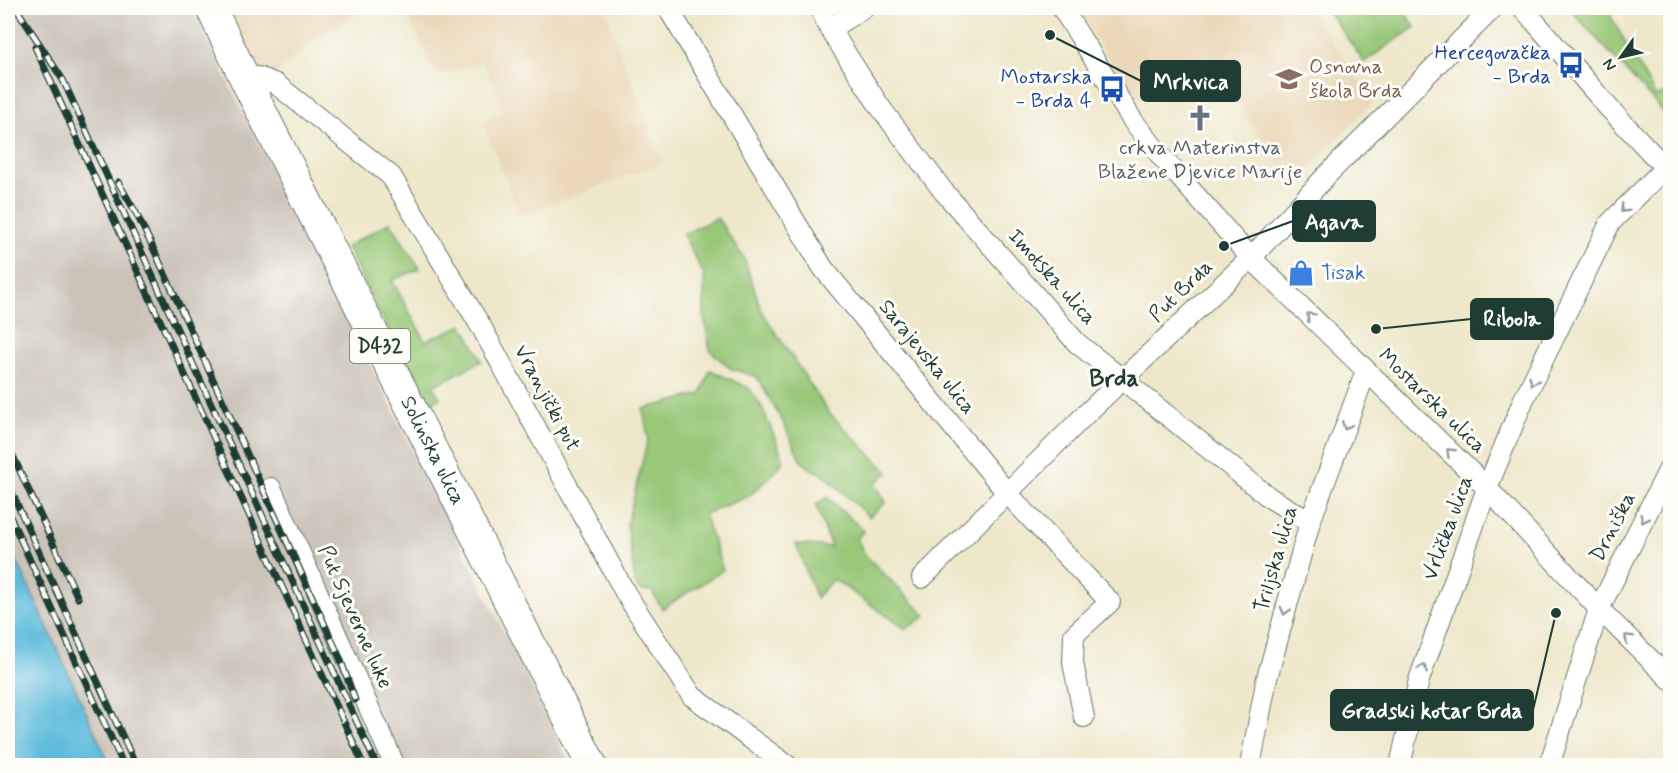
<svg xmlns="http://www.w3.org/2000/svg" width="1678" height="773" font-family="Mynerve,sans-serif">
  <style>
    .built { fill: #ebd8ba }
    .industrial { fill: #cbc3b8 }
    .green { fill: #98c878; stroke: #5c8256; stroke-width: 1.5 }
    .water { fill: #5fbcdd; stroke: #3f7c88; stroke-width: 1.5 }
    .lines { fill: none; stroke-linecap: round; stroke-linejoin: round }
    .minor-casing { stroke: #677868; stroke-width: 22 }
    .primary-casing { stroke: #677868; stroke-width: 32 }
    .minor { stroke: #fff; stroke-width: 20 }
    .primary { stroke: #fff; stroke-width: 30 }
    .rail-casing { stroke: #1f3d34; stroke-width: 7 }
    .rail { stroke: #fdfcf7; stroke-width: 4.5; stroke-dasharray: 14; stroke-linecap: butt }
    .oneway { stroke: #8f9e9a }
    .labels { text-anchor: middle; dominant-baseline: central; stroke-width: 6; stroke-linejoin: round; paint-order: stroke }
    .shield { fill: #fdfcf7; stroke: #62766e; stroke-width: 1.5 }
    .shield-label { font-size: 20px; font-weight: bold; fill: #1f3d34 }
    .transit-label { font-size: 21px; fill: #164399; stroke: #fdfcf7; text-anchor: end }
    .education-label { font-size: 21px; fill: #785e54; stroke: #fdfcf7; text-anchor: start }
    .worship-label { font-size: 21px; fill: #5b616d; stroke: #fdfcf7 }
    .shop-label { font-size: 21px; fill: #366cbe; stroke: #fdfcf7; text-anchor: start }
    .street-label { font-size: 21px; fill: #1f3d34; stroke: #fdfcf7 }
    .quarter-label { font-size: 24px; font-weight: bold; fill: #1f3d34; stroke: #fdfcf7 }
    .leader { fill: none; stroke: #1f3d34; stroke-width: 2 }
    .callout-dot { fill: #1f3d34; stroke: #fdfcf7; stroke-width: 2 }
    .callout { fill: #1f3d34; stroke: #1f3d34; stroke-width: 2 }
    .callout-label { font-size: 22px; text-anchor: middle; font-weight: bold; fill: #fff }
  </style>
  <rect width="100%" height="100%" fill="#fdfcf7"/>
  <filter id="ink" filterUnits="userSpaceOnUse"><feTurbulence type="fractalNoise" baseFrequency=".0167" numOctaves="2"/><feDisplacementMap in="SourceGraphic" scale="12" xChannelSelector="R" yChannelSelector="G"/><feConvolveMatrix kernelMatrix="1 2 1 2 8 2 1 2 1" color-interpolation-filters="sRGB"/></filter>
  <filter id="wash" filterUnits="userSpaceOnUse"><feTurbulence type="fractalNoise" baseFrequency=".008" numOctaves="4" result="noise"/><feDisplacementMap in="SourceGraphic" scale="24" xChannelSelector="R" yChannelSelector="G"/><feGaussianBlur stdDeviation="1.35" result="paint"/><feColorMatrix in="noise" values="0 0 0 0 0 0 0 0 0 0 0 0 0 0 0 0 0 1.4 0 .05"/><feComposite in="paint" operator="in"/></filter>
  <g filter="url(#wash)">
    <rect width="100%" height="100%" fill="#eee7ca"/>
    <path class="built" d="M225,8h139l-49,30 -54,50z
      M404,8h200l58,155 -142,53 -37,-93 21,-12 -21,-50 -46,16z
      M1077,8h232l65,94 -81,83 -88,-130 -70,47z"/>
    <path class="industrial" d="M8,8h183l380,757h-461l-102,-224z"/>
    <path class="green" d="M1326,8h76l13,19 -51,35z
      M1569,8h37l50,89 9,-4 5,11v10l-2,3z
      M717,218l27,40 18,54 67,101 59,59 -13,12 11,18 -17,15 -47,-44 -9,-3 -12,-9 -18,-39 -26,-45 -27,-9 -20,-18 -6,-33v-42l-21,-41z
      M390,222l30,47 -28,11 33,61 38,-16 19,36 -49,25 7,12 -13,7 -81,-158z
      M710,370l39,18 13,19 22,53 -7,10 -28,26 -45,18 19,56 -61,39 -10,-18h-12l-5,-9 -8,-58 21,-85 -5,-30 58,-15z
      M827,497l37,34 -7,7 7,16 62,62 -20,13 -73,-50 -17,19 -20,-54 35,3 -15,-42z"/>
    <path class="water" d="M8,541l102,224h-102z"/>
  </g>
  <g filter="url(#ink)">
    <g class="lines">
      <g class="minor-casing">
        <path id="minor" d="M668,8l155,260 184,225 103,109 -36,33 -1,28 11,54
          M820,8l10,21 50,78 64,85 133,151 193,155 40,24
          M1062,8l71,113 27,34 91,103 236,230 112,121 71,70
          M1523,8l85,99 62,66
          M830,29l33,-21
          M246,81l12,-4 18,7 115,92 92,154 143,264 66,102 96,70
          M271,488l124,278
          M922,578l166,-166 163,-154 75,-82 167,-168
          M1250,766l17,-88 43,-156 56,-151
          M1400,766l19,-86 68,-192 36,-87 87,-178 55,-55
          M1549,766l50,-157 71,-142"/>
      </g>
      <g class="primary-casing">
        <g id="primary">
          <path id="s1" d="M211,8l35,73 346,685"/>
        </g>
      </g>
      <use href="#minor" class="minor"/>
      <use href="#primary" class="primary"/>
      <g class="rail-casing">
        <path id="rail" d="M16,8l47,72 314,686
          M35,47l329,719
          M118,182l17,29 20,41 185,406 15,42
          M8,445l70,153
          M8,484l128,282
          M8,512l116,254"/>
      </g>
      <use href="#rail" class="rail"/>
    </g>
    <defs><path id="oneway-chevron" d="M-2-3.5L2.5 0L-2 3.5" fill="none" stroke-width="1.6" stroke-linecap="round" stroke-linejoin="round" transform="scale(1.5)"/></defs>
    <g class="oneway">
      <use href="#oneway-chevron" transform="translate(1624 209) rotate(134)"/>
      <use href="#oneway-chevron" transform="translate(1310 316) rotate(-135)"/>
      <use href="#oneway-chevron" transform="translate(1533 381) rotate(116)"/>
      <use href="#oneway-chevron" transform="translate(1346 426) rotate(111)"/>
      <use href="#oneway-chevron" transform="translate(1450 452) rotate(-136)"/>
      <use href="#oneway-chevron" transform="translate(1644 519) rotate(117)"/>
      <use href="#oneway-chevron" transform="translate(1285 611) rotate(105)"/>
      <use href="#oneway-chevron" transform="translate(1628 638) rotate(-136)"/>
      <use href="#oneway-chevron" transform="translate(1423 668) rotate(-70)"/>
    </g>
  </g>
  <defs>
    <g id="bus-bare" transform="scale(2.07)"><path d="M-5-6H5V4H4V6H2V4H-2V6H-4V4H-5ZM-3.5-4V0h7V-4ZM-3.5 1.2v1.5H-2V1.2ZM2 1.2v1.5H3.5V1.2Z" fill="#1a4fb4" stroke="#fdfcf7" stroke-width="2.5" paint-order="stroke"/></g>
    <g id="school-bare" transform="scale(2.07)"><path d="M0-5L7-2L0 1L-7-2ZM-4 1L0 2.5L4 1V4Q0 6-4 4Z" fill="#8d6e63" stroke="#fdfcf7" stroke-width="2.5" paint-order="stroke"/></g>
    <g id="church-bare" transform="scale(2.07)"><path d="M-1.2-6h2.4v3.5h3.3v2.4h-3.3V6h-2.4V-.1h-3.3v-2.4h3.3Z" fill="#6b7280" stroke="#fdfcf7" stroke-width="2.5" paint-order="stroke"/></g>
    <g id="shop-bare" transform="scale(2.07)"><path d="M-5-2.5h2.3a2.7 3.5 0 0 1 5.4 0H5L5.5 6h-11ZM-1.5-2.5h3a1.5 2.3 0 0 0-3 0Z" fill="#3f7fe0" stroke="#fdfcf7" stroke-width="2.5" paint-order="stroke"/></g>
  </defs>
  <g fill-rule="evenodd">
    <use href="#bus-bare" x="1571" y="65"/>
    <use href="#school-bare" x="1289" y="79"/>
    <use href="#bus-bare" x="1112" y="89"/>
    <use href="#church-bare" x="1200" y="118"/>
    <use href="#shop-bare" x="1301" y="273"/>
  </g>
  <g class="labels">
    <rect class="shield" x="350" y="329" width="60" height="34" rx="4.5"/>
    <g class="shield-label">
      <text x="380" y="346">D432</text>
    </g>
    <g class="transit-label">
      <text x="1551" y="53">Hercegovačka<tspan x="1551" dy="24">- Brda</tspan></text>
      <text x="1092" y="77">Mostarska<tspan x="1092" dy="24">- Brda 4</tspan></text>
    </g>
    <g class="education-label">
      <text x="1309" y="67">Osnovna<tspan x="1309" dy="24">škola Brda</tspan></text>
    </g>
    <g class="worship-label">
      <text x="1200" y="148">crkva Materinstva<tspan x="1200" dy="24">Blažene Djevice Marije</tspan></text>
    </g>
    <g class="shop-label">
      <text x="1321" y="273">Tisak</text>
    </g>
    <g class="street-label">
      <text transform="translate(1052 277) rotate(48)">Imotska ulica</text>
      <text transform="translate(1181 291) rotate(-44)">Put Brda</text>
      <text transform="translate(927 357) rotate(51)">Sarajevska ulica</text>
      <text transform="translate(547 398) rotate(62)">Vranjički put</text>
      <text transform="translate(1432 401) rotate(44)">Mostarska ulica</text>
      <text stroke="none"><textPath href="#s1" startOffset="495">Solinska ulica</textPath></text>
      <text transform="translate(1613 527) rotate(-63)">Drniška</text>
      <text transform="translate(1448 528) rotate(-70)">Vrlička ulica</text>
      <text transform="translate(1276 559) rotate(-74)">Triljska ulica</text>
      <text transform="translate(355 617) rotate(66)">Put Sjeverne luke</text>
    </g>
    <g class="quarter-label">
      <text x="1114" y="379">Brda</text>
    </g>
  </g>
  <path class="leader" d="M1050 35L1141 81M1224 246L1293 221M1376 329L1471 319M1556 613L1533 710"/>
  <g class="callout-dot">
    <circle cx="1050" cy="35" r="6"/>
    <circle cx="1224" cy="246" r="6"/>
    <circle cx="1376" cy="329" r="6"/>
    <circle cx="1556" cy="613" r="6"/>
  </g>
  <g class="callout">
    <rect x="1141" y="61" width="99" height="40" rx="6"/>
    <rect x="1293" y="201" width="82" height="40" rx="6"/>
    <rect x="1471" y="299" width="82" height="40" rx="6"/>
    <rect x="1331" y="690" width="202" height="40" rx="6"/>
  </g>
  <g class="callout-label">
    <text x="1191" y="89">Mrkvica</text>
    <text x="1334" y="229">Agava</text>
    <text x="1512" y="326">Ribola</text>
    <text x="1432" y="718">Gradski kotar Brda</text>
  </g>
  <rect width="1678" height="773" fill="none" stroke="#fdfcf7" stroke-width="30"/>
  <g transform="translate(1621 57) rotate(236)" stroke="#fdfcf7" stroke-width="4.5" paint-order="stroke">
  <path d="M0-4.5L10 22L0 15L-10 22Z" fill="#1f3d34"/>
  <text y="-9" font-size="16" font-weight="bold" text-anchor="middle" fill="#1f3d34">N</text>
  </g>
</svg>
